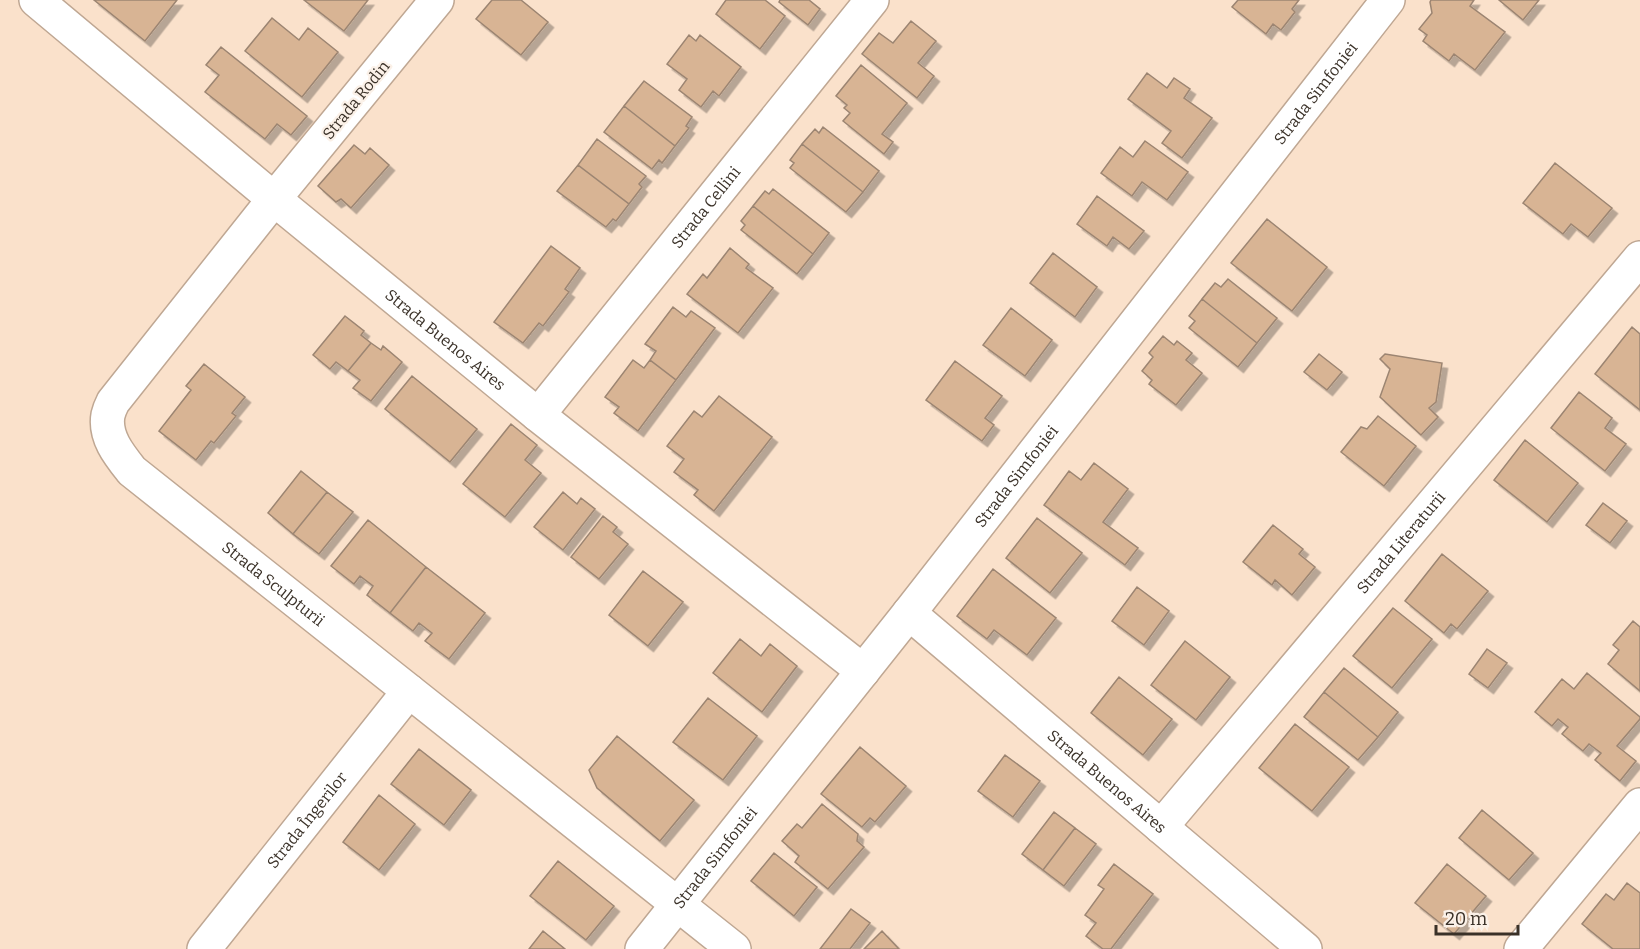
<svg xmlns="http://www.w3.org/2000/svg" width="1640" height="949" font-family="Bitter,serif">
  <style>
    .building { fill: #d8b494; stroke: #9c8572; stroke-width: 1.5; filter: url(#shadow) }
    .lines { fill: none; stroke-linecap: round; stroke-linejoin: round }
    .minor-casing { stroke: #bfa793; stroke-width: 36 }
    .minor { stroke: #fff; stroke-width: 33 }
    .labels { text-anchor: middle; dominant-baseline: central; stroke-width: 4.5; stroke-linejoin: round; paint-order: stroke }
    .street-label { font-size: 16px; fill: #3a3128; stroke: #fbf1e8 }
  </style>
  <defs>
    <filter id="shadow"><feDropShadow dx="5.5" dy="5.5" stdDeviation="0" flood-color="#0004"/></filter>
  </defs>
  <rect width="100%" height="100%" fill="#fae1cb"/>
  <path class="building" d="M94,0h83l-32,41z
    M304,0h64l-24,31z
    M492,0h29l27,22 -27,33 -45,-36z
    M726,0h39l20,16 -25,33 -44,-35z
    M780,0h29l11,9 -12,16 -29,-23z
    M1238,0h61l-7,9 3,3 -14,18 -8,-6 -7,10 -34,-27z
    M1431,0h43l-4,6 35,26 -30,38 -21,-16 -5,7 -26,-20 4,-6 -8,-6 13,-16 -2,-11z
    M1499,0h40l-16,20z
    M272,18l27,22 9,-12 30,24 -36,45 -57,-46z
    M911,21l25,20 -18,22 16,13 -17,22 -55,-44 17,-21 14,10z
    M689,35l7,6 4,-6 41,32 -22,29 -6,-5 -12,16 -22,-17 8,-11 -20,-15z
    M221,47l86,69 -16,19 -14,-11 -12,15 -60,-47 14,-17 -13,-10z
    M861,65l46,38 -25,31 11,8 -9,12 -41,-33 7,-8 -6,-5 3,-3 -11,-9z
    M1147,73l20,15 7,-10 16,11 -6,9 28,20 -30,40 -20,-15 9,-12 -43,-32z
    M644,81l48,36 -6,9 3,2 -14,18 -51,-40z
    M624,106l51,40 -13,17 -3,-3 -7,9 -48,-37z
    M823,127l56,44 -16,21 -61,-48 13,-15 4,4z
    M597,139l49,37 -7,8 3,3 -13,17 -51,-39z
    M1145,141l43,31 -21,28 -25,-18 -10,14 -31,-23 19,-26 13,10z
    M802,144l61,48 -17,20 -56,-44 4,-5 -4,-3z
    M354,145l11,9 5,-6 19,17 -38,43 -10,-9 -5,3 -18,-16z
    M1555,163l57,45 -24,29 -17,-13 -8,10 -40,-31z
    M578,165l51,39 -13,17 -3,-2 -7,8 -49,-36z
    M773,189l56,44 -16,21 -60,-48 12,-15 4,3z
    M1097,196l47,35 -15,18 -16,-12 -6,9 -30,-22z
    M753,206l60,48 -16,20 -56,-44 4,-5 -4,-4z
    M1267,219l60,48 -35,44 -61,-48z
    M551,246l29,22 -15,21 4,3 -26,34 -4,-3 -16,20 -29,-21z
    M730,248l19,16 -3,4 27,20 -35,45 -51,-39 16,-20 4,4z
    M1053,253l44,34 -22,30 -45,-34z
    M1228,279l49,39 -20,25 -55,-44 13,-16 6,4z
    M1202,299l55,44 -19,24 -49,-39 6,-7 -6,-5z
    M673,307l13,10 5,-6 24,17 -39,52 -26,-20 6,-9 -11,-7z
    M1011,308l41,32 -27,36 -42,-31z
    M345,316l19,15 -3,4 10,8 -23,28 -12,-9 -6,7 -17,-14z
    M1632,327l8,7v76l-45,-36z
    M1163,336l11,9 3,-4 15,12 -6,7 16,13 -26,32 -27,-21 3,-4 -10,-9 11,-14 -4,-4z
    M371,343l10,7 2,-4 19,16 -31,39 -18,-13 7,-8 -12,-9z
    M1319,354l23,18 -15,18 -23,-18z
    M1385,354l57,9 -6,39 -7,6 9,9 -17,18 -41,-38 10,-28 -10,-10z
    M633,360l11,8 6,-8 26,20 -38,51 -24,-18 5,-6 -14,-10z
    M955,361l47,35 -17,22 9,7 -12,16 -56,-41z
    M204,364l41,33 -13,16 4,3 -22,27 -3,-2 -15,19 -37,-29 32,-41 -5,-4z
    M412,376l65,53 -27,33 -65,-53z
    M1579,392l33,26 -7,10 21,16 -21,27 -54,-43z
    M719,396l53,41 -58,74 -20,-16 4,-5 -24,-18 10,-13 -17,-13 27,-35 8,6z
    M1378,416l38,30 -32,40 -43,-34 20,-25 6,2z
    M511,424l26,21 -12,15 16,13 -36,44 -42,-33z
    M1525,440l53,43 -31,39 -53,-42z
    M1094,463l34,26 -25,33 35,26 -13,17 -81,-60 25,-34 12,9z
    M301,471l26,21 -34,42 -25,-21z
    M327,492l26,20 -34,42 -26,-20z
    M563,492l14,12 4,-6 14,11 -32,41 -29,-23z
    M1603,503l24,18 -17,22 -24,-18z
    M603,516l14,11 -4,5 15,12 -29,35 -28,-22z
    M1037,518l45,35 -32,40 -44,-35z
    M368,520l58,47 -36,46 -23,-18 6,-9 -13,-10 -6,8 -23,-18z
    M1273,525l30,24 -4,5 16,13 -23,28 -17,-15 -3,5 -29,-23z
    M1442,554l46,37 -31,38 -6,-5 -7,9 -39,-32z
    M426,567l59,46 -36,46 -24,-18 7,-8 -13,-10 -6,8 -23,-18z
    M993,569l63,49 -29,37 -33,-25 -7,9 -30,-23z
    M643,571l40,31 -35,44 -39,-31z
    M1137,587l32,24 -25,34 -32,-24z
    M1393,608l39,31 -40,49 -39,-32z
    M1633,621l7,6v64l-32,-27 11,-14 -6,-5z
    M740,639l21,17 9,-12 27,22 -35,46 -49,-39z
    M1185,641l45,36 -34,43 -45,-35z
    M1487,649l20,14 -19,25 -19,-14z
    M1344,668l54,44 -20,25 -54,-45z
    M1587,673l53,44v2l-23,27 19,15 -16,20 -25,-21 6,-7 -12,-9 -6,7 -21,-17 6,-7 -10,-8 -6,7 -17,-14 27,-33 12,10z
    M1119,677l53,42 -29,36 -52,-42z
    M1324,692l54,45 -20,23 -54,-43z
    M708,698l49,38 -34,44 -50,-38z
    M1295,724l54,43 -37,44 -53,-43z
    M617,736l77,64 -34,41 -63,-53 -8,-18z
    M860,747l46,39 -31,36 -5,-4 -8,9 -41,-33z
    M419,749l52,41 -27,35 -53,-41z
    M1005,755l35,26 -27,36 -35,-26z
    M379,795l36,29 -36,46 -36,-28z
    M822,804l36,30 -1,7 7,6 -36,42 -33,-27 4,-6 -17,-15 15,-17 5,4z
    M1482,810l51,43 -24,27 -50,-42z
    M1054,812l21,16 -32,42 -21,-16z
    M1075,828l21,16 -32,42 -21,-16z
    M774,853l43,34 -23,29 -43,-35z
    M558,861l56,45 -28,34 -56,-44z
    M1114,864l39,30 -42,55h-8l-17,-13 10,-13 -11,-8 19,-26 -6,-4z
    M1447,864l39,32 -32,38 -39,-31z
    M1627,883l13,10v56h-27l-31,-25 24,-30 8,6z
    M851,909l19,14 -20,26h-30z
    M543,931l22,18h-36z
    M882,931l17,18h-35z"/>
  <g class="lines">
    <g class="minor-casing">
      <g id="minor">
        <path id="s1" d="M36,0l238,199 264,216 325,256"/>
        <path id="s2" d="M437,0l-163,199 -161,203c-2,4 -4,9 -5,13 -4,22 12,41 24,56l602,478"/>
        <path id="s3" d="M538,415l334,-415"/>
        <path id="s4" d="M909,613l396,336"/>
        <path id="s5" d="M1161,827l479,-569"/>
        <path id="s6" d="M204,949l205,-258"/>
        <path id="s7" d="M642,949l267,-336 479,-613"/>
        <path d="M1521,949l119,-144"/>
      </g>
    </g>
    <use href="#minor" class="minor"/>
  </g>
  <g class="labels">
    <g class="street-label">
      <text stroke="none"><textPath href="#s7" startOffset="1089">Strada Simfoniei</textPath></text>
      <text transform="translate(356 100) rotate(-51)">Strada Rodin</text>
      <text stroke="none"><textPath href="#s3" startOffset="267">Strada Cellini</textPath></text>
      <text stroke="none"><textPath href="#s1" startOffset="532">Strada Buenos Aires</textPath></text>
      <text stroke="none"><textPath href="#s7" startOffset="603">Strada Simfoniei</textPath></text>
      <text stroke="none"><textPath href="#s5" startOffset="372">Strada Literaturii</textPath></text>
      <text stroke="none"><textPath href="#s2" startOffset="774">Strada Sculpturii</textPath></text>
      <text stroke="none"><textPath href="#s4" startOffset="260">Strada Buenos Aires</textPath></text>
      <text stroke="none"><textPath href="#s6" startOffset="165">Strada Îngerilor</textPath></text>
      <text stroke="none"><textPath href="#s7" startOffset="117">Strada Simfoniei</textPath></text>
    </g>
  </g>
  <path d="M1436 925v9h82v-9" fill="none" stroke="#3a3128" stroke-width="3"/>
  <text x="1445" y="925" font-size="18" fill="#3a3128" stroke="#fbf1e8" stroke-width="4.5" paint-order="stroke">20 m</text>
</svg>
